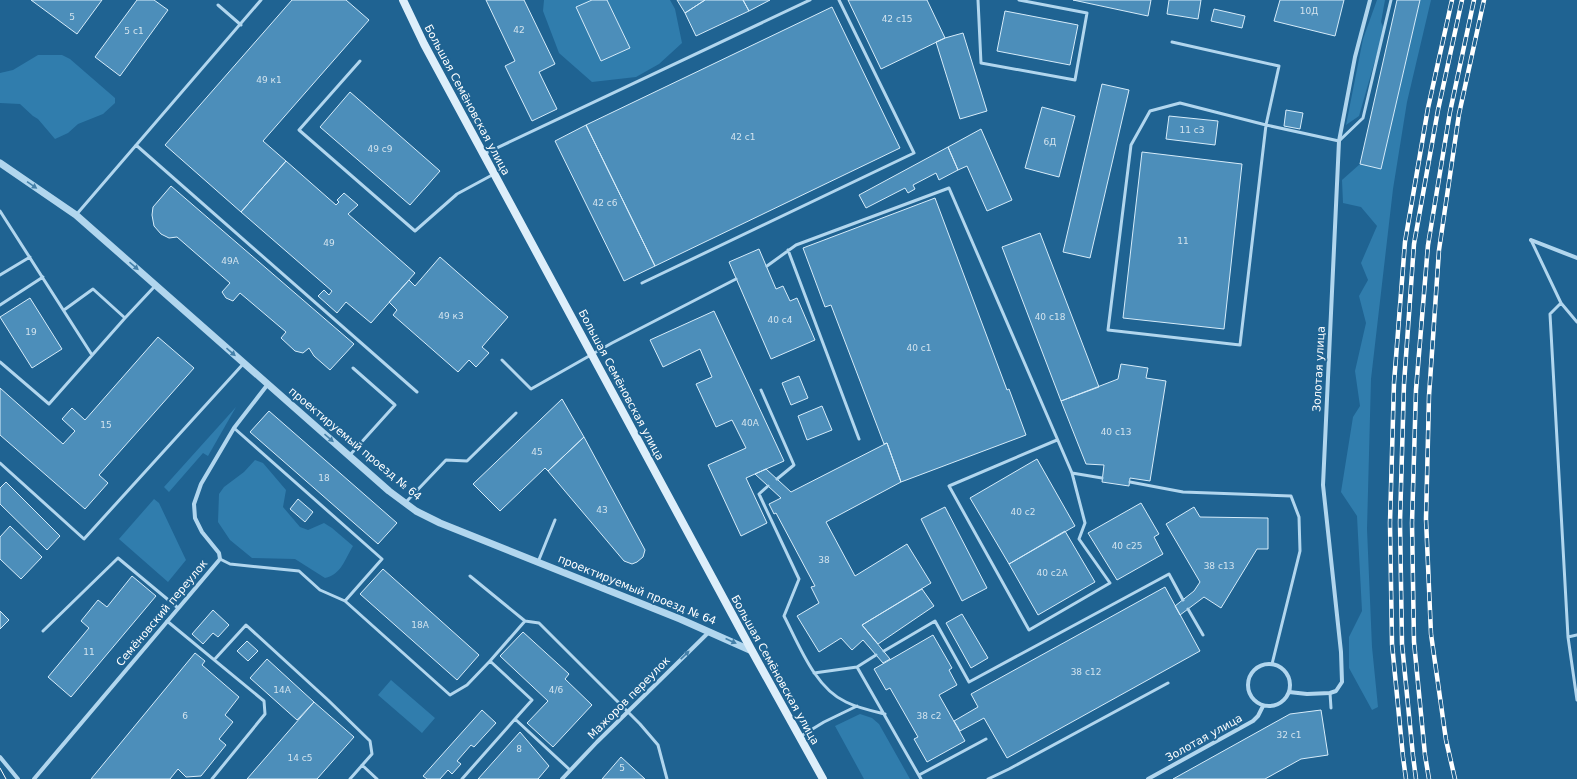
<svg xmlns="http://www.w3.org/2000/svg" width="1577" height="779" font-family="'DejaVu Sans',sans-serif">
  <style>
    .green { fill: #307dad }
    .building { fill: #4c8eba; stroke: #d6ecfa }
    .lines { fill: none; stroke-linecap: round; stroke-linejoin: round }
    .service { stroke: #b1d6ee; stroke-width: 3 }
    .minor { stroke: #b1d6ee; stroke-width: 4 }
    .tertiary { stroke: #b1d6ee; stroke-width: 7 }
    .secondary { stroke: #ddeefa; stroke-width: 8 }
    .tram { stroke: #fff; stroke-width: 1 }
    .rail-casing { stroke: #fff; stroke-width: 4.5 }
    .rail { stroke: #1f6392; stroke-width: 3; stroke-dasharray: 9; stroke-linecap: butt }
    .oneway { fill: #4480a9 }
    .labels { text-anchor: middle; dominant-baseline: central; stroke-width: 4; stroke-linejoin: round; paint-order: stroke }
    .number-label { font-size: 9px; fill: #d2e3ee }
    .street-label { font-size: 11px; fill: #fff; stroke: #1f6392 }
  </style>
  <rect width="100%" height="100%" fill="#1f6392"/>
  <path class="green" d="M544,0h48l-16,7 25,54 29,-13 -23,-48h63l5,9 7,34 -23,21 -23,13 -44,5 -33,-29 -16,-42z
    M1377,0h8l-4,22 3,7 -25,87 -13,9 17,-86z
    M1420,0h11l-24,102 -14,87 -22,190 -4,150 5,118 6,60 -6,3 -23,-42v-31l13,-26 -5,-95 -16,-24 12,-75 7,-11 -5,-35 11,-48 -7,-27 9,-16 -7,-17 16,-37 -16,-19 -18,-4 -1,-23 18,-16 21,5z
    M38,55h24l8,4 45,39v5l-12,11 -25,10 -10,9 -13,6 -17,-20 -5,-3 -13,-12 -20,-1v-30l13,-3z
    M236,407l-28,49 -5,-3 -34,39 -5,-5z
    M255,460l8,3 23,27 -3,17 17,20 8,3 16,-7 8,5 21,18c-8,13 -12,29 -28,32l-30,-19 -43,-1 -22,-18 -12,-18 1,-28 5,-7 20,-15z
    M154,499l5,4 27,57 -18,22 -49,-43z
    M391,680l44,38 -13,15 -44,-38z
    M860,714l12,4 7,6 31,55h-46l-29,-53z"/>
  <path class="building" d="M31,0h71l-25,34z
    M137,0h17l14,10 -48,66 -25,-19z
    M292,0h54l23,20 -106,121 23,20 -45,51 -76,-67z
    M486,0h38l31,64 -16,8 18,37 -25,12 -27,-55 10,-5z
    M592,0h15l23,48 -29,13 -25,-54z
    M677,0h28l-20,13z
    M705,0h38l6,11 -53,25 -11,-23z
    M743,0h27l-21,11z
    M848,0h79l18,38 -64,31z
    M1073,0h78l-3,16z
    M1169,0h32l-3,19 -31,-5z
    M1280,0h64l-9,36 -61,-15z
    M1397,0h23l-39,169 -21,-5z
    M832,7l68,141 -245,118 -69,-141z
    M1214,9l31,7 -3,12 -31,-7z
    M1005,11l73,14 -8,40 -73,-14z
    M963,33l24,78 -27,8 -24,-77 9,-4z
    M1102,84l27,6 -39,168 -27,-6z
    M350,92l90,79 -30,34 -90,-78z
    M1042,107l33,9 -16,61 -34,-9z
    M1286,110l17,3 -3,16 -16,-3z
    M1169,116l49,5 -3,24 -49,-6z
    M586,125l69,141 -31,15 -69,-140z
    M981,129l31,71 -25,11 -20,-45 -9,4 -10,-23z
    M948,147l10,23 -19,10 -3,-7 -23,12 2,4 -7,4 -3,-5 -39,20 -7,-13z
    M1142,152l100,12 -18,165 -101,-11z
    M286,161l50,44 3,-3 -2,-2 7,-7 14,12 -10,9 67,59 -44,50 -25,-21 -9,11 -19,-17 6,-6 5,5 3,-4 -91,-79z
    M171,186l183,158 -24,26 -16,-14 -5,-8 -6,5 -8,-2 -14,-13 5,-6 -46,-39 -7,8 -7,-3 -4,-6 8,-9 -53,-46 -8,1 -8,-4 -7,-8 -2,-11 1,-8z
    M935,198l72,192 2,-1 17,46 -125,47 -14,-39 -3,1 -53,-139 -6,2 -22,-59z
    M1040,233l59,154 -38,14 -59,-154z
    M759,249l17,40 7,-3 7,15 7,-3 18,42 -44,19 -42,-97z
    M440,257l68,60 -26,30 7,6 -13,14 -7,-7 -11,12 -65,-57 4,-5 -8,-8 20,-22 6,6z
    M30,298l32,51 -30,19 -32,-51z
    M714,311l70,150 -38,17 21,45 -26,13 -33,-71 38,-17 -14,-28 -16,7 -20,-43 16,-7 -12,-28 -37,18 -13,-27z
    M158,337l36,31 -95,107 9,8 -23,26 -85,-74v-47l63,56 12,-13 -13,-12 8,-9 2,-2 13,12z
    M1121,364l27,4 -2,10 20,3 -16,100 -20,-3 -1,8 -27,-4 2,-17 -18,-1 -25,-63 57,-22z
    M799,376l9,22 -17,7 -9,-22z
    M562,399l22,38 -36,34 -3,-3 -45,43 -27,-27z
    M822,406l10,24 -25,10 -9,-24z
    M269,411l128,112 -19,21 -128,-112z
    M584,437l61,113 -2,7 -6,5 -5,2 -8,-3 -76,-90z
    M887,443l14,39 -75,40 29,54 52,-32 24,39 -69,42 28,34 -7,4 -20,-23 -11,10 -11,-12 -22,14 -22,-36 22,-13 -8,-16 4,-1 -39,-73 -2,1 -5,-10 12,-6 -26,-24 11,-5 25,23z
    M1037,459l38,67 -66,38 -39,-66z
    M6,482l54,54 -13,14 -47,-46v-16z
    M298,499l15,13 -8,10 -15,-13z
    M1141,503l18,31 -5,3 9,17 -46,26 -29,-47z
    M945,507l42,81 -25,13 -41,-82z
    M1194,507l6,10 68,1v31h-11l-36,59 -17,-11 -24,18 -5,-9 19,-15 6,-9 -34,-58z
    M10,526l32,31 -21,22 -21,-20v-22z
    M1065,531l30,51 -57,33 -29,-51z
    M383,569l96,86 -22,25 -97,-86z
    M132,576l24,20 -85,101 -23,-20 41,-49 -8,-7 17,-21 9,7z
    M1165,587l35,64 -193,107 -23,-40 -24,13 -6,-10 24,-14 -7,-13z
    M922,589l12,17 -56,38 -16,-19z
    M213,610l16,15 -11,12 -5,-4 -10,11 -11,-10z
    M0,611l9,9 -9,9z
    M962,614l26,44 -17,10 -25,-45z
    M523,632l46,42 -4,5 27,26 -39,42 -26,-24 21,-22 -48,-45z
    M933,635l19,33 -3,2 8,15 -18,10 26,46 -38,21 -13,-23 4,-2 -28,-49 -4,2 -12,-21z
    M247,641l11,10 -10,10 -11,-10z
    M195,653l10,8 -3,4 37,32 -14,18 8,7 -14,17 7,6 -25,31 -15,1 -8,-8 -8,10h-79z
    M267,659l47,43 -17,18 -47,-42z
    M314,702l40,35 -37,42h-70z
    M482,710l14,13 -22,24 -3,-2 -14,16 4,3 -9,10 -4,-4 -8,9h-13l-4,-3z
    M1321,710l7,45 -27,4 -36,20h-92l117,-65z
    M520,732l29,34 -11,13h-60z
    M621,757l24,22h-43z"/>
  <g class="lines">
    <path class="service" d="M978,0l3,63 94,17 12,-67 -68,-13
      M218,5l23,20
      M1172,42l107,24 -13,59 73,16 24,-23 28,-118
      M360,61l-61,69 116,101 42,-37 37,-20
      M1180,103l86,22 -26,220 -132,-15 23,-185 19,-34z
      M136,145l281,247
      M484,154l326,-154
      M0,211l92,144
      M76,215l185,-215
      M1531,240l30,63 16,19
      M788,250l71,189
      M767,266l29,-21 153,-57 123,285 13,50 -6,16 31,44 -81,47 -80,-144 108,-46
      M0,275l30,-18
      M642,283l272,-130 -75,-153
      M1561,303l-11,11 18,323 9,63
      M0,305l43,-28
      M125,318l30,-32
      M502,360l29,29 81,-46 124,-64
      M0,362l49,42 76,-86 -32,-29 -29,21
      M761,390l33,75 -17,14
      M234,428l148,131 -37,42
      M349,456l46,-51 -42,-37
      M0,463l84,76 160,-176
      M1072,473l30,5
      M1130,482l53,10 108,4 8,21 1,34 -28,113
      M768,486l-9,8 40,85 -15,37c15,29 31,72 62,86 12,6 26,9 39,12
      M406,502l40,-42 21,1 49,-48
      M220,559l10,5 69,7 21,19 25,11 105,94 17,-10 23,-24
      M538,562l17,-42
      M470,576l55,45
      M1188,609l15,26
      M167,621l97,80 1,13 -53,65
      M43,631l75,-73 60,50
      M1568,637l9,-2
      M884,651l51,-30 34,61 200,-108 14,26
      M214,660l32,-35 82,75 42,41 2,13 -22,25
      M857,667l64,112
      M814,673l43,-6 19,-12
      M1330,693l1,15
      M801,736l23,-14 33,-16
      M362,765l15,14
      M570,770l-55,-51 17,-19 -42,-39 35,-40 14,2 101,101 18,21 9,34
      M919,775l67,-36
      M462,779l53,-60
      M988,779l21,-10 159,-86"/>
    <path class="minor" d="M1531,240l46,18
      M1248 685a21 21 0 1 1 42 0a21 21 0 1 1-42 0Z
      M1289,692l18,2 23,-1 6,-2 6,-9 -1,-30 -18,-167 16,-344 16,-84 15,-57
      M0,757l18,22
      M34,779l186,-220 -1,-6 -17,-21 -7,-14 -1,-14 7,-20 33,-56 34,-44
      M562,779l35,-37 113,-111
      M1148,779l105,-58 5,-5 5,-10"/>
    <path class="tertiary" d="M0,163l76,52 313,276 27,20 24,12 240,96 72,32"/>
    <path class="secondary" d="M403,0l21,44 328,607 71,128"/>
    <path class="tram" d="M0,768l6,11"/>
    <g class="rail-casing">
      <path id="rail" d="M1406,779l-3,-22 -11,-113 -2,-121 4,-140 11,-141 23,-134 24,-108
        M1416,779l-3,-23 -11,-112 -2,-122 4,-138 10,-140 24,-134 24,-110
        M1429,779l-4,-24 -11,-113 -2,-119 4,-133 12,-145 22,-133 24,-112
        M1455,779l-9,-39 -15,-106 -5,-115 3,-123 10,-146 20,-136 25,-114"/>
    </g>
    <use href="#rail" class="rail"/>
  </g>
  <defs><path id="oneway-solid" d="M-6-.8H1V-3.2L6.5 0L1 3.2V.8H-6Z"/></defs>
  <g class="oneway">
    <use href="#oneway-solid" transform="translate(32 185) rotate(34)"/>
    <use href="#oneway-solid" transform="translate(134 266) rotate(41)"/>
    <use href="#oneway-solid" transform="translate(231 352) rotate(41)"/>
    <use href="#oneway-solid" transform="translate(329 438) rotate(41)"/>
    <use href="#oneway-solid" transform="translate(731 641) rotate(25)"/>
    <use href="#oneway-solid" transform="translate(685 655) rotate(-44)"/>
  </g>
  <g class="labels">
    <g class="number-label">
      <text x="1309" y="11">10Д</text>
      <text x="72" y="17">5</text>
      <text x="897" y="19">42 c15</text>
      <text x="519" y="30">42</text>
      <text x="134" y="31">5 с1</text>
      <text x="269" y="80">49 к1</text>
      <text x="1192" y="130">11 с3</text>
      <text x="743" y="137">42 с1</text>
      <text x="1050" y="142">6Д</text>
      <text x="380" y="149">49 с9</text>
      <text x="605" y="203">42 с6</text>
      <text x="1183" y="241">11</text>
      <text x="329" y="243">49</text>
      <text x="230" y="261">49А</text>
      <text x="451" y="316">49 к3</text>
      <text x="1050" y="317">40 с18</text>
      <text x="780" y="320">40 с4</text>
      <text x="31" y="332">19</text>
      <text x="919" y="348">40 с1</text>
      <text x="750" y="423">40А</text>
      <text x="106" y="425">15</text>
      <text x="1116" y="432">40 с13</text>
      <text x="537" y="452">45</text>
      <text x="324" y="478">18</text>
      <text x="602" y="510">43</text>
      <text x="1023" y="512">40 с2</text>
      <text x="1127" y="546">40 с25</text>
      <text x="824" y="560">38</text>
      <text x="1219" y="566">38 c13</text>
      <text x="1052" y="573">40 с2А</text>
      <text x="420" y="625">18А</text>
      <text x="89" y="652">11</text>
      <text x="1086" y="672">38 c12</text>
      <text x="282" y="690">14A</text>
      <text x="556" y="690">4/6</text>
      <text x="185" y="716">6</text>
      <text x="929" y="716">38 c2</text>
      <text x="1289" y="735">32 с1</text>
      <text x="519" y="749">8</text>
      <text x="300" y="758">14 с5</text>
      <text x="622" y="768">5</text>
    </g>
    <g class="street-label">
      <text transform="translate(467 100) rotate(62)">Большая Семёновская улица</text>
      <text transform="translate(1319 369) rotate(-87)">Золотая улица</text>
      <text transform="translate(621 385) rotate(62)">Большая Семёновская улица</text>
      <text transform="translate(355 444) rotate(40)">проектируемый проезд № 64</text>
      <text transform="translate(637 590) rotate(22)">проектируемый проезд № 64</text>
      <text transform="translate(162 613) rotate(-50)">Семёновский переулок</text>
      <text transform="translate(775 670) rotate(61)">Большая Семёновская улица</text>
      <text transform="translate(629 698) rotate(-45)">Мажоров переулок</text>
      <text transform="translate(1204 738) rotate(-29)">Золотая улица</text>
    </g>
  </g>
</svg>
